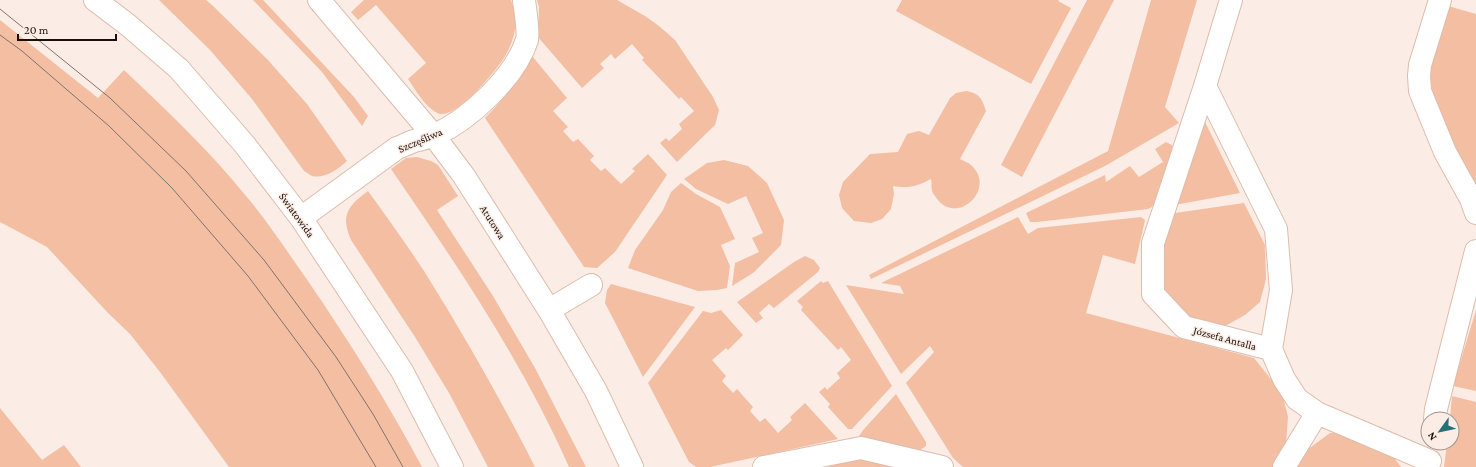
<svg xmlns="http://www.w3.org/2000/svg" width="1476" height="467" font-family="'Crimson Pro',serif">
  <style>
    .green { fill: #f3bea2 }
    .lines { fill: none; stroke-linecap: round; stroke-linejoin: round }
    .minor-casing { stroke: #ddbcab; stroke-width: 24 }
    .minor { stroke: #fff; stroke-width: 22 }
    .tram { stroke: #80736d; stroke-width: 1 }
    .labels { text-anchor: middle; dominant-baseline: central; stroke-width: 3; stroke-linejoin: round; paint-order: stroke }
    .street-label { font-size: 11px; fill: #190e09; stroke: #fbede6 }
  </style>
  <rect width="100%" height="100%" fill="#fbede6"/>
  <path class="green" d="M159,0h47l6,5 55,54 40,45 40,57c-9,8 -22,18 -35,15 -2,-1 -6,-4 -8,-5l-52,-72 -42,-49z
    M253,0h10l91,97 14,19 -6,10 -40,-54z
    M364,0h147c3,9 6,20 4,30 -2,10 -6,20 -11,28 -9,14 -46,58 -63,56 -13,-2 -26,-25 -33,-35l18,-16 -50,-58 -18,15 -7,-8z
    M537,0h80l28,16 14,10 16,14 38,57 6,13 -4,15 -38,37 -17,-19 6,-5 3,3 13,-12 -3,-5 15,-13 -13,-14 -2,2 -37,-39 2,-2 -12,-14 -17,15 -4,-5 -11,10 4,4 -22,20 -44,-51 1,-30z
    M902,0h157l-1,1 13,7 -40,76 -135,-73z
    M1087,0h27l-92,177 -21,-12z
    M1151,0h46l-32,107 14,16 -74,43 -234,113 -2,-4 239,-124z
    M1448,6l28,8v174l-22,-37 -21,-50 -3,-31z
    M0,20l98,78 26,-28c42,40 85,80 122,126 23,27 42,57 62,85 41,60 80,122 114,186h-193l-69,-95 -30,-38 -22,-21 -61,-66 -47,-25z
    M532,56l35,42 -14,13 15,16 -5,4 10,11 5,-3 16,17 -4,4 11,11 4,-3 16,16 14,-13 -3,-2 16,-15 19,21 -52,77 -18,16 -13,-1 -99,-149c19,-19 34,-38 47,-62z
    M966,91c13,2 16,7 20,20l-26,48c3,2 8,3 11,6 26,23 -13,61 -34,34 -1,-2 -4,-5 -5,-8 -1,-4 0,-8 -1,-12 -13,7 -23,10 -38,7l1,8 -3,15 -9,10 -11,4 -17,-2 -12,-13 -3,-13 4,-13 27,-28 28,-2 9,-18 12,-3 10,4 21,-37 6,-5z
    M1202,121l3,1 35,71 -71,13z
    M1166,142l6,3v6l-18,52 -2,4 -4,2 -111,13h-7l-4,-9 79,-38 1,7 24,-16 9,11 24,-15 -8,-13z
    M417,157l14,4 7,4 20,31 -21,14 56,86 42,72 51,99h-17c-47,-106 -112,-202 -178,-298l15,-11z
    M724,160l24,6 19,17 17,37 -3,25 -28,28 -21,13 3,-23 24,-11 -7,-14 11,-5 -17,-37 -18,8 -32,-15 -12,-10 23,-16z
    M681,183l15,11 24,13 15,32 -14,6 9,21 -3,22 -10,2 -19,1 -70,-23 7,-18 28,-40 8,-18z
    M368,191c19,26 38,53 56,80 40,64 77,129 111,196h-47l-39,-74 -34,-56 -64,-97c-11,-25 -3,-34 17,-49z
    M1244,203l21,42 1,34 -6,23 -15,13 -18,10 -24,1 -21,-9 -14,-16 -7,-23v-27l7,-37z
    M1018,217l10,17 10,-6 103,-11 4,3 -10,44 -32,-9 -17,58 168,45 28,35 6,24 -2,27 -11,23h-312l-10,-9 -47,-75 28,-31 -4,-6 -29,28 -55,-89 58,9 -4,-8 -19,-3z
    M805,256l9,4 6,8 -2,4 -44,36 -5,-4 -10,9 4,5 -7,5 -19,-21 57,-40z
    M821,281l2,2 5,-2 64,105 -40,43h-4l-20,-22 2,-3 -11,-12 6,-5 2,3 13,-12 -3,-5 14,-13 -10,-13 -3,3 -37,-40 2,-3 -6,-6z
    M611,284l84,23 -52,70 -38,-74 2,-13z
    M721,310l22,25 -15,15 -2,-2 -14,12 14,16 -4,5 11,12 4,-4 16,18 -3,4 10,11 5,-4 13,15 14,-13 -2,-3 15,-14 33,36 -128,28h-14l-7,-5 -41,-79 55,-72 8,2z
    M1476,310v81l-23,-5z
    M896,394l30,48v4l-7,5 -60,-15 5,-7z
    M1452,396l24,6v65h-32l3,-24h5v-24h-2z
    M0,408l42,52 22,-15 17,22h-81z
    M1343,432l29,10 23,17 6,8h-110l5,-9 34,-25z
    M869,459l31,8h-73l22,-7z"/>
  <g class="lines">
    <g class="minor-casing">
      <path id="minor" d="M95,0l33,25 51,44 66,76 56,73 101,153 50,96
        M319,0l115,136 30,40 85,134 47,81 36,76
        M1231,0l-26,86 -52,157v51l31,33 87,22 13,30 13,20 20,14 113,48
        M1440,0l-20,65 -1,11 1,15 25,61 26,47 5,14
        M1205,86l71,143 5,61 -10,59
        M301,218l96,-70c6,-2 11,-5 17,-7 7,-2 14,-3 21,-6 35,-16 80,-58 92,-95 2,-8 -2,-31 -3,-40
        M549,310l42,-25
        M1435,419l1,-10 40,-158
        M764,467l97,-19 81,19
        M1284,467l33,-54"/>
    </g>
    <use href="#minor" class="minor"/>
    <path class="tram" d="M0,9l110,89 76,73 78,89 72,97 37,57 30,53
      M0,35l22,16 87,75 63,62 76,88 70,94 58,97"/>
  </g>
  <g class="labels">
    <g class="street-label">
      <text transform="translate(420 140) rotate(-23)">Szczęśliwa</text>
      <text transform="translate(297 215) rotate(54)">Światowida</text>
      <text transform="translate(493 222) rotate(58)">Atutowa</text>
      <text transform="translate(1225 338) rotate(15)">Józsefa Antalla</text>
    </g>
  </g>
  <g transform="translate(1440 431) rotate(237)"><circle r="19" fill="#fbede6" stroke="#a1948e"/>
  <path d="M0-3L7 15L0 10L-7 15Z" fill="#267078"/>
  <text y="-6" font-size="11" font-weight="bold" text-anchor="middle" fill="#190e09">N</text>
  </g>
  <path d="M18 34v6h98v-6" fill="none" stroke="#190e09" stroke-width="2"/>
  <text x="24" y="34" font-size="12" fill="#190e09" stroke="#fbede6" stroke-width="3" paint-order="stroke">20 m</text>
</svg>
